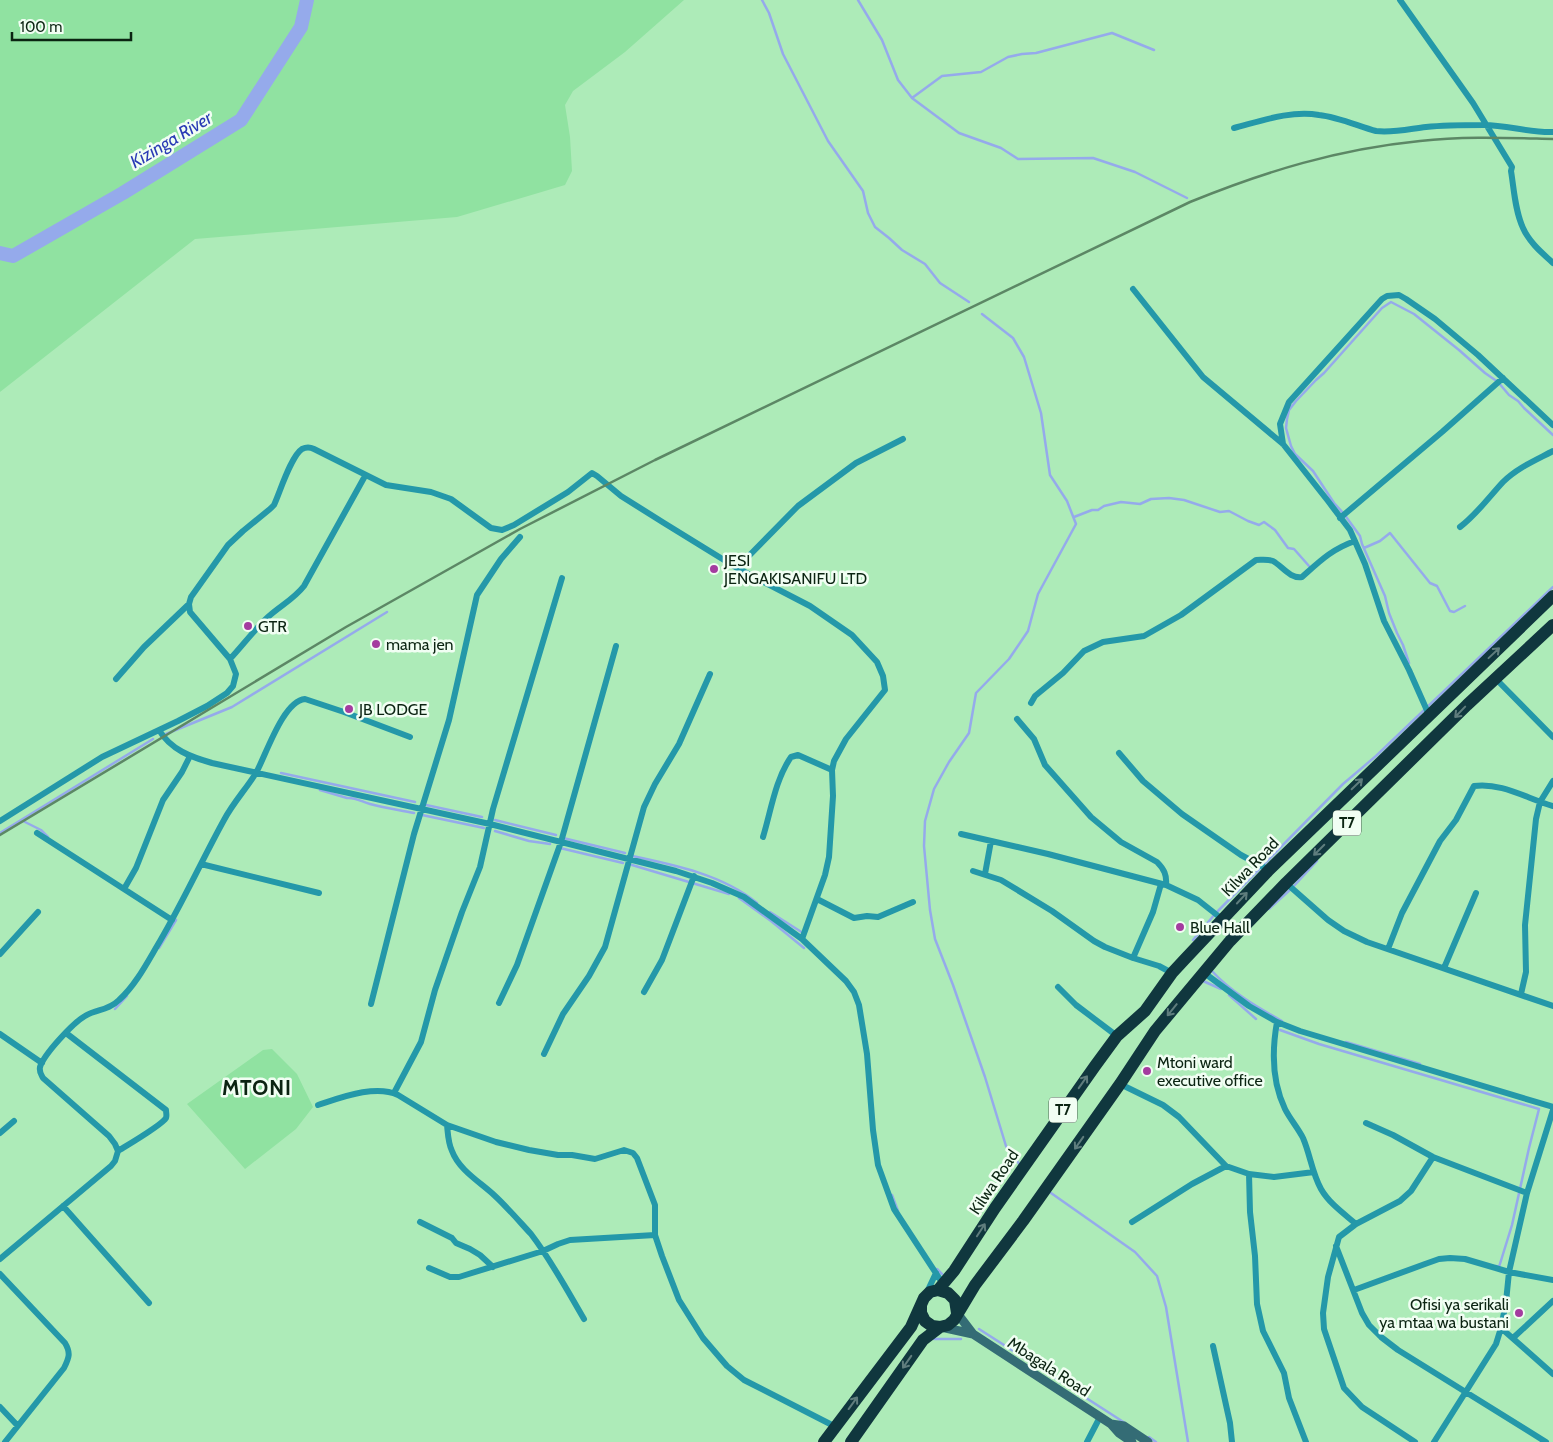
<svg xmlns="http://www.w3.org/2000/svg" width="1553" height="1442" font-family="Cabin,sans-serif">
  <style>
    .green { fill: #90e2a1 }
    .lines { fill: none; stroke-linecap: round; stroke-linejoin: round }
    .stream { stroke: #95aaeb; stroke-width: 2.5 }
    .river { stroke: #95aaeb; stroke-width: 14 }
    .street { stroke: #2498a9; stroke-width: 6 }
    .secondary { stroke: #346c75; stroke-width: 9 }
    .highway { stroke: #10373e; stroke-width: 12 }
    .rail { stroke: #5c8765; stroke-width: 2.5 }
    .oneway { stroke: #5f7d7d }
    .poi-dot { fill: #a43c9f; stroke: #f1fef3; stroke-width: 2 }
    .labels { text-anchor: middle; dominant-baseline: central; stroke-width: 5; stroke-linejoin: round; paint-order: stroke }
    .shield { fill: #f1fef3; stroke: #506556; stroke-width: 1 }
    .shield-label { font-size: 15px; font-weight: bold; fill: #0b2412 }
    .poi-label { font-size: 16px; fill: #0b2412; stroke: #f1fef3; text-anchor: start }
    .street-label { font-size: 16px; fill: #0b2412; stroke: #f1fef3 }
    .water-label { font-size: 18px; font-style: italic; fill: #2a3bb5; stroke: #f1fef3 }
    .district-label { font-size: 21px; font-weight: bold; letter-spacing: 1px; fill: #0b2412; stroke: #f1fef3 }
  </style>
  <rect width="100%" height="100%" fill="#adebb8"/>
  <path class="green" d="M0,0h684l-59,52 -52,39 -8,14 5,32 2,34 -7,14 -108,32 -262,22 -195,153z
    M272,1049l25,25 16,33 -17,22 -51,40 -58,-65 76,-54z"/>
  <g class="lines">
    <path class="stream" d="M762,0l7,13 14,41 45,87 35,50 5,22 7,14 14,11 13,12 23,14 15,19 29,19
      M858,0l24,40 16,40 14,18 47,35 42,15 17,11 75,-1 42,14 52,26
      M912,98l30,-22 39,-4 27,-15 14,-3 14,-1 76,-20 42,17
      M982,314l31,24 11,19 17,56 9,62 17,26 9,23 -38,70 -10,37 -19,28 -33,34 -7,40 -20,29 -15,27 -9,32 -1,25 6,64 5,29 18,46 32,92 21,69 14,19
      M1074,517l18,-7h6l6,-4 17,-4 19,2 11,-5 18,-1 15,2 36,12 9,-1 19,10 11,4 5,-3 11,8 13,18 6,1 15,17
      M1364,548l16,-7 10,-8 40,50 7,3 13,25 4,1 11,-6
      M1409,663l-6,-18 -6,-12 -8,-20 -4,-17 -23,-52 -2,-8 -16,-22 -10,-11 -21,-32 -18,-17 -4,-8 -5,-18 1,-9 2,-9 7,-9 20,-21 8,-7 58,-65 9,-6 23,12 45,36 26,23 13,9 11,13 9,6 6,7 29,27
      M166,734l66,-27 155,-95
      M281,773l134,29
      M320,790l27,8c8,-1 15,4 23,6 14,4 30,6 44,9
      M426,805l56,12
      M422,815l62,13
      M21,820l20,10 7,7
      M495,820l61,15
      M495,831l34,10 21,3
      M0,833l153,-94
      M563,838l62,15
      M560,848l63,15
      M632,856c43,9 91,19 125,47
      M632,865l97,29
      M739,898l32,23 33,27
      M1269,909l23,-21 25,-27
      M770,912l33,21
      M1193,940l22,-26 128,-130 33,-28 177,-169
      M159,948l17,-28 -1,-1
      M1211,970c20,22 46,37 71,51
      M1203,981l18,8
      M1229,995l27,24
      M115,1009l12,-13
      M1280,1030l39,14 220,65 -10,39 -17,77 -13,42 -3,-1
      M1346,1042l74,22
      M1051,1193l84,59 22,24 9,31 22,135
      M892,1195l6,16
      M937,1269l5,5
      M979,1329l146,94
      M934,1339h27
      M1149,1437l7,5"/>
    <path class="river" d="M0,253l13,3 110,-63 118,-73 60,-93 6,-27"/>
    <path class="street" d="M1400,0l73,103 39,64 -1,4c3,18 4,40 12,57 6,14 19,25 30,35
      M1234,128c27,-7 57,-18 85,-13 19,2 39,11 57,16 17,2 33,-2 50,-4 19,-2 39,-2 58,-2 23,0 46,8 69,7
      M1133,289l70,88 80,67 45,57 22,29 15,34 19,57 25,49 20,45
      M1283,444l-3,-20 9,-22 93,-103 5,-3 12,-1 7,4 29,20 43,36 75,70
      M1340,518l102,-86 61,-54
      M1460,527c17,-13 29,-30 43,-45 14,-14 33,-22 50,-31
      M737,568l61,-62 58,-43 47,-24
      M230,659c13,-14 24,-29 38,-42 12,-11 26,-18 36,-31l61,-110
      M1495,678l58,59
      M116,679l28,-32 45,-43
      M1031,703l4,-7 28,-23 21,-22 19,-9 41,-6 37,-21 75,-55c6,0 11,-1 17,1 9,5 17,18 29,16 18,-16 30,-28 53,-36
      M1017,719l17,20 11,26 46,52 30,25 36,20c7,7 10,13 9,23
      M159,730c12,20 32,27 53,33l278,61 186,47 36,12 32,14 58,42 44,42 8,11 5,13 8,49 6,76 5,35 16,44 49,75
      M1119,753l24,28 39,33 59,41 28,15
      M0,821l102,-64 76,-36 29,-15 20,-13 6,-7 3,-12 -6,-15 -40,-47 -1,-8 2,-7 37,-52 15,-14 27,-22 4,-4c6,-13 17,-49 28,-56 4,-2 8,-2 12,0l72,36 45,7 20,7 40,29 11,2 12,-5 54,-33 24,-19 5,3 24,20 43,27 73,45 73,38 42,29 25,27 6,14 2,14 -39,49 -12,22 -2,9 1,26 -4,61 -4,18 -23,64
      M37,833l135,87
      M961,834l87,20 118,31 32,15 24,19
      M763,837c8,-26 12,-57 28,-80l7,-2 34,15
      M201,864l118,29
      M973,871l28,9 51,31 42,30 11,6 28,11 26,8 13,7
      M985,874l6,-33
      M1286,883l42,37 16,11 23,11 186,64
      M124,889l12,-21 27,-68 19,-28 8,-16
      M817,899l37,19 13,-2 11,1 35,-15
      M1388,949l14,-36 38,-72 16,-21 18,-34c27,-4 54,13 79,20
      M0,954l38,-42
      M1133,958l20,-46 8,-28
      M1444,968l32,-75
      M1203,972l46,34 28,16 23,9 253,76
      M1058,987l18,18 41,31
      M644,992l18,-32 32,-84
      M1521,994l5,-22 -1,-47 11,-106 4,-17 13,-21
      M499,1003l18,-38 44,-123 55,-196
      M371,1004l43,-170 35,-114 28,-125 24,-36 19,-22
      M1277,1022c-5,28 -5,60 8,87 5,10 13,19 18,29 7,16 9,35 18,51 8,14 22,24 35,35
      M66,1033l100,77c0,3 1,5 0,8 -4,7 -40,28 -48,33
      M0,1034l42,29
      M544,1054l19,-40 26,-38 16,-29 39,-140 11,-23 24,-40 31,-70
      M1120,1084l43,21 16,12 47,49 23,8 25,3 40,-5
      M394,1093l27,-51 14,-52 27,-78 18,-45 13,-58 69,-231
      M318,1105c22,-7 57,-21 80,-10l49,30 49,17 33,8 29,5h14l23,4 29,-9 9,3 4,5 18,47v30l7,21 17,44 24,38 24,28 17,14 92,47
      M1366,1123l27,12 40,22 94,36
      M447,1125c1,9 1,18 5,26 7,19 28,31 42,44 13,12 25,26 37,39 20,26 36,56 53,85
      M0,1133l14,-12
      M1249,1174l1,38 5,44 2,48 6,27 21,42 5,25 17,44
      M63,1206l86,97
      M420,1222l32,16 4,5 14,6 10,6 13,12
      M1132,1222l60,-38 34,-18
      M1336,1246l26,67 7,12 12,12 17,13 148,92
      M0,1259l111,-93 4,-5 3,-10 -3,-7 -6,-8 -66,-58c-2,-4 -4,-6 -3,-11 4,-13 33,-44 45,-51 11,-7 23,-5 34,-16 17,-15 29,-39 41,-59 23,-39 42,-81 64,-121 9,-17 22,-31 32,-47 10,-18 27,-72 49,-74l39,13 66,25
      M429,1268l21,9h9l84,-26 15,-7 12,-4 85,-5
      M0,1274l65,69c6,10 4,15 -1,25l-59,74
      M1354,1290l71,-26 14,-5 11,-1 15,1 44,13 44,8
      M927,1292l9,-19
      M1501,1328l52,46
      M1513,1338l40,-37
      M1213,1346l17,77 2,19
      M0,1407l17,18
      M1087,1442l13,-25
      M1415,1442l-53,-35 -18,-19 -20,-59 -1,-16 5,-36 11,-40 17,-13 44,-23 11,-10 22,-34
      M1434,1442l62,-98 5,-16 5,-26 3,-30 18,-79 26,-83"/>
    <path class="secondary" d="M957,1313l16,21 138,90 8,9 13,9
      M941,1327l32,7
      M1111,1424l13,2 24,16"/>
    <path class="highway" d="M938,1290l16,-19 41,-63 100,-142 22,-30 28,-25 27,-38 13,-14 84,-89 284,-274
      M921,1305v8l4,8 7,5 8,1 8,-2 6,-5 21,-35 48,-64 97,-137 35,-53 75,-90 56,-58 181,-178 86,-80
      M824,1442l87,-115 13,-29 6,-6 8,-2 10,3 7,7 2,13
      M851,1442l72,-102 17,-13"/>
    <path class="rail" d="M0,835l346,-208 174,-98 135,-69 535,-258c76,-31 149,-53 230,-61 44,-5 89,-3 133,-2"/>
  </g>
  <defs><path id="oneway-shaft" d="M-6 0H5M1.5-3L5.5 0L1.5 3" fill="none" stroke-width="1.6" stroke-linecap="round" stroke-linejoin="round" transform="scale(1.25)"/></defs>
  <g class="oneway">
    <use href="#oneway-shaft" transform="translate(1494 653) rotate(-43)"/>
    <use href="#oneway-shaft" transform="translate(1460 712) rotate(134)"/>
    <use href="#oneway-shaft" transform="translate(1357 784) rotate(-44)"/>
    <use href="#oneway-shaft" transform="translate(1319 850) rotate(135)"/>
    <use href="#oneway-shaft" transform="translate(1242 898) rotate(-47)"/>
    <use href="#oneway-shaft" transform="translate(1172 1010) rotate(129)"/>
    <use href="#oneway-shaft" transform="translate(1083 1082) rotate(-55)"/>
    <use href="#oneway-shaft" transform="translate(1079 1143) rotate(125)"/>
    <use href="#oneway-shaft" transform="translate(981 1230) rotate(-57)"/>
    <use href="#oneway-shaft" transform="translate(907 1362) rotate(125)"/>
    <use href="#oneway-shaft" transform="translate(853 1403) rotate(-54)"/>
  </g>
  <g class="poi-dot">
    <circle cx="714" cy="569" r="5"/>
    <circle cx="248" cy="626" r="5"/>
    <circle cx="376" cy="644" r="5"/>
    <circle cx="349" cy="709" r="5"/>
    <circle cx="1180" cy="927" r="5"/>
    <circle cx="1147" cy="1071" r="5"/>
    <circle cx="1519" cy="1313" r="5"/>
  </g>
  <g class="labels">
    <g class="shield">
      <rect x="1333" y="810.5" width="28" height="25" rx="4"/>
      <rect x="1049" y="1097.5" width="28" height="25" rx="4"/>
    </g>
    <g class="shield-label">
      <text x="1347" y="823">T7</text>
      <text x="1063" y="1110">T7</text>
    </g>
    <g class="poi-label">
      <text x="724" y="560">JESI<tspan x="724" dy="18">JENGAKISANIFU LTD</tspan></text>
      <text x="258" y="626">GTR</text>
      <text x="386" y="644">mama jen</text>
      <text x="359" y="709">JB LODGE</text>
      <text x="1190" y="927">Blue Hall</text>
      <text x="1157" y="1062">Mtoni ward<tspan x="1157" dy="18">executive office</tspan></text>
      <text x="1509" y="1304" text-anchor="end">Ofisi ya serikali<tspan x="1509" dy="18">ya mtaa wa bustani</tspan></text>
    </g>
    <g class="street-label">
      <text transform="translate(1250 867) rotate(-46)">Kilwa Road</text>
      <text transform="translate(994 1182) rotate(-56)">Kilwa Road</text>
      <text transform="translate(1049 1367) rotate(33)">Mbagala Road</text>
    </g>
    <g class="water-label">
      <text transform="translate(171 140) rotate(-31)">Kizinga River</text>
    </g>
    <g class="district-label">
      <text x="257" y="1087">MTONI</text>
    </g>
  </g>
  <path d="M12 32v8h119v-8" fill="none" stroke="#0b2412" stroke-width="2.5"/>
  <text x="20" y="32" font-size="15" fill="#0b2412" stroke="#f1fef3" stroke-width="4" paint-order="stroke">100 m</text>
</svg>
